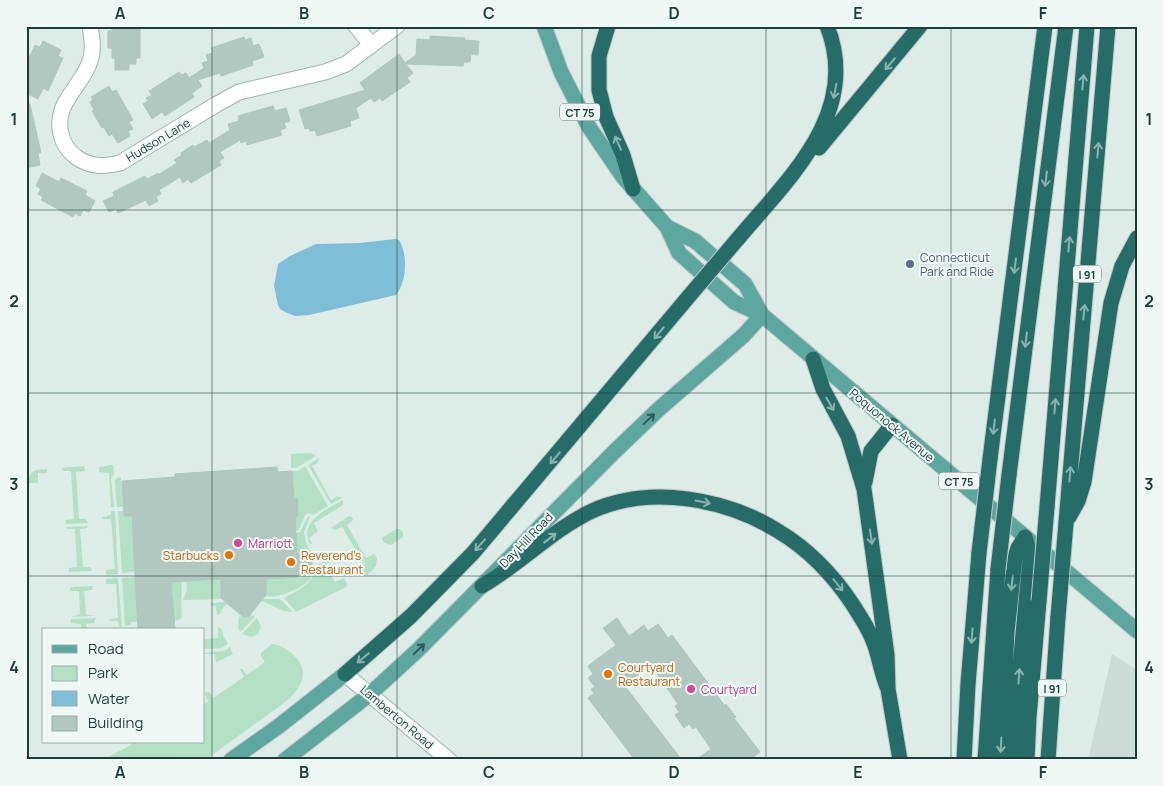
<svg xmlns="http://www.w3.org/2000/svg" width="1163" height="786" font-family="Manrope,sans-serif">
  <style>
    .built { fill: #ccdcd7 }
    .green { fill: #b4e0c6 }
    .water { fill: #7ebed8 }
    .building { fill: #b3c7c1; stroke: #b0c6c0 }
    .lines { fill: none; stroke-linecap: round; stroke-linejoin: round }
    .minor-casing { stroke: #a0b4af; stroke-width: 17 }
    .major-casing { stroke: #c0c9c8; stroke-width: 17 }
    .highway-casing { stroke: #c0c9c8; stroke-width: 17 }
    .minor { stroke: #fff; stroke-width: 15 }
    .major { stroke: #5da79e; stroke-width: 15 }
    .highway { stroke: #266d68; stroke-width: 15 }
    .highway-bridge-casing { stroke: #c0c9c8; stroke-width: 17; stroke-linecap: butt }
    .highway-bridge { stroke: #266d68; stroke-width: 15 }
    .oneway { stroke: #8ab2ae }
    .oneway2 { stroke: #305d57 }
    .grid { fill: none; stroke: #1d3d39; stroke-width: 1; stroke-opacity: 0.55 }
    .service-dot { fill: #5c6f8a; stroke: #eff8f5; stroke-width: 2 }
    .hotel-dot { fill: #d1479c; stroke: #eff8f5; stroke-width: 2 }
    .food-dot { fill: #e8710a; stroke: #eff8f5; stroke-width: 2 }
    .labels { text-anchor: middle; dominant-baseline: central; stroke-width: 4; stroke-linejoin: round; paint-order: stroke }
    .shield { fill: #eff8f5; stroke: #5c7571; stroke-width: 1 }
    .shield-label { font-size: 11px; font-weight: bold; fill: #1d3d39 }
    .street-label { font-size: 12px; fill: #1d3d39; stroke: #eff8f5 }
    .service-label { font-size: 12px; fill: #4e5e75; stroke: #eff8f5; text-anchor: start }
    .hotel-label { font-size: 12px; fill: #b23c85; stroke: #eff8f5; text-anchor: start }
    .food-label { font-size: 12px; fill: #c56008; stroke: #eff8f5; text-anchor: start }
    .neatline { fill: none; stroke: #1d3d39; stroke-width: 2 }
    .grid-label { font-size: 16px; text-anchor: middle; font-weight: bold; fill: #1d3d39 }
  </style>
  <rect width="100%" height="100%" fill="#deece7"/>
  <path class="built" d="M1112,654l25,16v90h-49z"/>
  <path class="green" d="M311,453l5,3 -20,12h-5v-14z
    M319,458l-1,4 -6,4 19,34 7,-4 4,2 -11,6 -23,-39z
    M111,465h2l1,9 -3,5 3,28h-3l-2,-34 -10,-1v-5z
    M84,466l1,5 -9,1 3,47h7l2,4 -23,1 1,-4 8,-1 -3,-48h-8l-2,-3z
    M305,466l23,40 -15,9 -4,-2 -4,2 -6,15 -4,1v-15h3l-1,-17h-3l-2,-28h6z
    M47,469v4h-9v10h-9c-1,-13 6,-13 18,-14z
    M121,477l2,30h-6l-2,-27 2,-2z
    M343,500v5l-29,18 4,8 -9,7 3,5 -2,2c-11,-25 16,-35 33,-45z
    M111,511h4l3,63 -12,1v-5l9,-1 -4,-50h-9v-2l9,-2z
    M118,511h6v5h8l3,56 -13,1z
    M308,516l2,1 -6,15 2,10 4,9 2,7 -15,-4 -1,-21 4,-1z
    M349,516l3,1 1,3 -6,5 19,33 8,-4 3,4 -1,8c-5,6 -12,15 -19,6v-3l7,-5 -22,-37 -7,3 -4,-2z
    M88,526l-1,2 -7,1 3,38h7l2,2 -1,2 -22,1v-4l8,-1 -2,-38h-8l-1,-2z
    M396,529h4l3,3v5l-12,8 -8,-3 -1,-4z
    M332,557v4l-7,4 10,17 9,-4 3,6 -1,3 -50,25 -12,-14c16,-9 28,-12 32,-32z
    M311,565l2,1c-1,4 -1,9 -3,13 -8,10 -33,20 -46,17v-17l34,-2v-7z
    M171,574h10c2,15 -1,29 1,44l-3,2 -5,1z
    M136,577l2,45h-7v3l-6,1 -3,-48z
    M118,578l4,49h-3l-1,-6h-9l1,-2 8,-1 -2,-34h-10v-5z
    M224,579l-2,20 -39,1 4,-10 -1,-9z
    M93,586l-1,4 -8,1 2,23 9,2 -24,1 9,-3 -1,-23h-9v-3l1,-1z
    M262,599h18l13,13 -9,-1 -24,-11z
    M224,602l4,1 -7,7 -1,4 -3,1 -1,-9h-5v-3z
    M248,614l7,3 -15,15 -2,-4 1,-11z
    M96,618l-2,5 -8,1 1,6h-5l-1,-6 -10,-1v-4z
    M257,618l4,9 -3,7 -6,3 -10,-3z
    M218,627l3,1 2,7 5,9 -6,4 -18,1v-10l14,-1z
    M272,644c7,0 12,4 18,8 22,18 13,36 -6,51l-79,57h-103l29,-15 -1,-3h74v-38l4,-3 -3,-6v-3h4l4,6 31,-21 -4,-8h2l5,6 18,-13 -4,-6v-3z
    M230,647l3,7 -16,8h-1l-1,-8h-11v-1l20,-2z"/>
  <path class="water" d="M395,239l4,1c9,14 8,41 -3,55l-87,20 -14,1 -10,-4 -5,-3 -2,-4 -4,-19 4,-22 12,-8 26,-12 44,-1z"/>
  <path class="building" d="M112,26h28v32h-4v6h-7v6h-14v-12h-3v-10h-4v-17h4z
    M430,36l35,2 -1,2 15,1 -1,14 -7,-1 -1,8h-6l-1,4 -57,-2 7,9 -6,5 3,4 -28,19 -2,-3 -6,4 -3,-4 -15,10 3,10 -9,3 1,5 -34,10 -2,-6 -5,1 -1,-3 -4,1 -6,-19 66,-20 -5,-7 39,-29 6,9 11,-8 1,-16 13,1z
    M244,37l1,3 6,-2 2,8 6,-2 5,13 -12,4 1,4 -32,11 -1,-3 -22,7 4,6 -10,7 2,4 -29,19 -3,-4 -10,7 -9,-15 5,-3 -2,-3 6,-3 -3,-4 30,-19 2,3 5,-2 3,5 15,-10 -2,-5 6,-2 -2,-6 7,-2 -2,-5z
    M43,41l18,9 -3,6 5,2 -15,33 -5,-3 -5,11 -12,-6v-28l9,-20 5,2z
    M109,86l3,6 4,-2 17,30 -4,2 4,7 -5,2 2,5 -12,7 -6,-9 -3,2 -5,-9 -2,1 -10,-17 2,-1 -4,-8 3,-2 -2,-3z
    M26,104h4l11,49h-3l2,12 -14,3z
    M273,106l2,5 11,-3 4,13 -6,2 2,5 -6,2 2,5 -35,10 -1,-4 -5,2 -1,-3 -20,12 4,6 -5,3 2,4 -30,18 -3,-4 -5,4 -3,-6 -21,13 2,4 -5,3 2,4 -9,5 -3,-6 -28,13 -2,-4 -7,3 -6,-11 11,-5 -1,-4 32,-16 2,3 11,-6v2l19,-12 -3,-3 8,-5 -1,-2 12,-8 1,2 13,-7 2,3 21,-13 -2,-6 11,-3 -1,-5z
    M42,173l17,9 2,-4 26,13 -2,4 10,6 -6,11 -6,-2 -3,6 -5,-3 -2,4 -32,-17 2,-3 -5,-3 3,-5 -5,-3z
    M277,467l1,5 14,-1 2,28 3,-1 1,18h-3l2,38 7,-1 8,5v7l-5,4 -9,1v7l-32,2v16l-17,21h-7l-21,-18v-19l-50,3 4,48h-37l-6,-114h-8l-2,-35 53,-4v-3z
    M617,618l12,18 15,-11 4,6 10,-7 10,14 4,-3 53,71 1,-2 10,13 -2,1 26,34 -11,8h-53l15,-11 -15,-22 -3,2 -4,-5 -5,4 -9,-13 4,-3 -4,-6 3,-2 -27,-39 -27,20 58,75h-47l-47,-62 6,-5 -3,-4 4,-2 -7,-9 5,-4 -5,-8 28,-21 -13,-17z"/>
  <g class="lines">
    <g class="minor-casing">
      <path id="minor" d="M90,26c2,12 4,24 0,35 -8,26 -37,42 -29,73 2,9 7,17 15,23 14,10 28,10 44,6l97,-59 22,-12 86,-20 21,-8 51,-38
        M356,26l15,19
        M345,674l104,86"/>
    </g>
    <g class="major-casing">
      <path id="major" d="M544,26l17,46 28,55 34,50 44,50 12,26 55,49 28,13 375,316
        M667,227l28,14 50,43 17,31
        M231,760l48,-34 66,-52
        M285,760l85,-66 49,-45 195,-197 45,-43 85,-74 18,-20"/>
    </g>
    <g class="highway-casing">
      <path id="highway" d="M608,26l-9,30v34l7,27 17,38 10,34
        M819,148l101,-122
        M736,241c51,-61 126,-128 91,-215
        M813,359l10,30 25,47 16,53 23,166 1,34 12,71
        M990,459l55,-433
        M1009,475l57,-449
        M865,482l6,-31 21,-26
        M1047,507l40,-481
        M1069,517l9,-16 6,-19 27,-179 11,-37 15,-28
        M1066,523l42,-497
        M482,586c38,-22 70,-56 110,-75 58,-26 133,-13 186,20 30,18 56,45 75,74 9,14 18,28 23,44 4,13 6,27 12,40
        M345,674l66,-58 62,-63 217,-258
        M964,760l4,-76 11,-131
        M985,760l13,-191
        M1000,760l7,-128 8,-74 3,-10 7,-11
        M1014,760l6,-94 10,-106 -1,-9 -4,-14
        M1027,760l2,-43 10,-116
        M1048,760l10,-143"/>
    </g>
    <use href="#minor" class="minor"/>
    <use href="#major" class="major"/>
    <use href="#highway" class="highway"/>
    <g class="highway-bridge-casing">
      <path id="highway-bridge" d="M690,295l46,-54
        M979,553l11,-94
        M998,569l11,-94
        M1039,601l8,-94
        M1058,617l8,-94"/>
    </g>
    <use href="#highway-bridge" class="highway-bridge"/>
  </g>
  <defs><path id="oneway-shaft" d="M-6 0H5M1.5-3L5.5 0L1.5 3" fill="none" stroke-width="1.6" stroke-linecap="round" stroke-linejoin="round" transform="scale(1.25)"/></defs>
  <g class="oneway">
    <use href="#oneway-shaft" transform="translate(890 64) rotate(130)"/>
    <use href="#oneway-shaft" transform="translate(1083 82) rotate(-85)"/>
    <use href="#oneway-shaft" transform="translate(835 91) rotate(101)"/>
    <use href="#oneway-shaft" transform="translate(618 143) rotate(-114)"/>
    <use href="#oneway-shaft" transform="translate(1098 150) rotate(-85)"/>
    <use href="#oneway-shaft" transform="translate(1046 179) rotate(97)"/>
    <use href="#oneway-shaft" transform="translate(1069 244) rotate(-85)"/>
    <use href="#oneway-shaft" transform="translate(1015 266) rotate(97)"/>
    <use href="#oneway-shaft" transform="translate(1084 312) rotate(-85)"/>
    <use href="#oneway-shaft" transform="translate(659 333) rotate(130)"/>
    <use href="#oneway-shaft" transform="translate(1026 340) rotate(97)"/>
    <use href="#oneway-shaft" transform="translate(830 404) rotate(60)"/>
    <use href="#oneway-shaft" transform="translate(1055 406) rotate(-85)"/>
    <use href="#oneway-shaft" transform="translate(994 427) rotate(97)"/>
    <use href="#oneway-shaft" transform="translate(555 458) rotate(130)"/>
    <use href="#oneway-shaft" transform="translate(1070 474) rotate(-85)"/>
    <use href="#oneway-shaft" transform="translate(703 502) rotate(11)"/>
    <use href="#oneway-shaft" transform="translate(871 537) rotate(82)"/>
    <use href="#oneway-shaft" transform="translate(550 538) rotate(-38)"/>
    <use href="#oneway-shaft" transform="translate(480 545) rotate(131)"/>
    <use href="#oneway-shaft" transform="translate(1012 583) rotate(96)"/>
    <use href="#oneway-shaft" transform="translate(838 585) rotate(51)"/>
    <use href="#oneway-shaft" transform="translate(972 636) rotate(94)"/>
    <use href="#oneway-shaft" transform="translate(363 658) rotate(140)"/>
    <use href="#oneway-shaft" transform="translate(1019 676) rotate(-86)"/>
    <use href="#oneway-shaft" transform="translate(1001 745) rotate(93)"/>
  </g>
  <g class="oneway2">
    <use href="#oneway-shaft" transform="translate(649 419) rotate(-43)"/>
    <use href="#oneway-shaft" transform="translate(419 649) rotate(-44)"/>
  </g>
  <path class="grid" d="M212,26v734M397,26v734M582,26v734M766,26v734M951,26v734M26,210h1111M26,393h1111M26,576h1111"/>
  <circle class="service-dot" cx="910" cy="264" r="5"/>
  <g class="hotel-dot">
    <circle cx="238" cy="543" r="5"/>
    <circle cx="691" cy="689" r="5"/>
  </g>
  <g class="food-dot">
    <circle cx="229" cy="555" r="5"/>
    <circle cx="291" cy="562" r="5"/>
    <circle cx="608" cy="674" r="5"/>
  </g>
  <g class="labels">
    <g class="shield">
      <rect x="560" y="103.5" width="40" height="17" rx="4"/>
      <rect x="1073" y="265.5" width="28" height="17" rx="4"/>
      <rect x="939" y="472.5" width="40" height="17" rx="4"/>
      <rect x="1038" y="679.5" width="28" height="17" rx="4"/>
    </g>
    <g class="shield-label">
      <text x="580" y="112">CT 75</text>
      <text x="1087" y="274">I 91</text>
      <text x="959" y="481">CT 75</text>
      <text x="1052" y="688">I 91</text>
    </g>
    <g class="street-label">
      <text transform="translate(158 140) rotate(-31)">Hudson Lane</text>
      <text transform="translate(892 425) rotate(40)">Poquonock Avenue</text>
      <text transform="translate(526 540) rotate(-46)">Day Hill Road</text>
      <text transform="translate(397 717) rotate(40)">Lamberton Road</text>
    </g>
    <g class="service-label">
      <text x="920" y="257">Connecticut<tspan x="920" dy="14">Park and Ride</tspan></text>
    </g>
    <g class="hotel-label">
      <text x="248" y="543">Marriott</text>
      <text x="701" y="689">Courtyard</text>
    </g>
    <g class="food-label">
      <text x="219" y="555" text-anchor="end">Starbucks</text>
      <text x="301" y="555">Reverend's<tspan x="301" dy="14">Restaurant</tspan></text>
      <text x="618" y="667">Courtyard<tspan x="618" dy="14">Restaurant</tspan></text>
    </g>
  </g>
  <rect width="1163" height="786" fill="none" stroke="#eff8f5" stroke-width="55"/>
  <rect x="42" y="628" width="162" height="115" fill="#eff8f5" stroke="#9badaa"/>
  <rect x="52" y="645" width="25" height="8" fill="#5da79e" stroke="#9badaa"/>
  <text x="88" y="654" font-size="15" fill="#1d3d39">Road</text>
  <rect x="52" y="666" width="25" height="15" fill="#b4e0c6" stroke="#9badaa"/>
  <text x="88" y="678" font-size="15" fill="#1d3d39">Park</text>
  <rect x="52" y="691" width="25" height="15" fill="#7ebed8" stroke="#9badaa"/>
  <text x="88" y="704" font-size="15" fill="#1d3d39">Water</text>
  <rect x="52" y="716" width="25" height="15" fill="#b3c7c1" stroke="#9badaa"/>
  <text x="88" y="728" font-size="15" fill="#1d3d39">Building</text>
  <rect x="28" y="28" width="1108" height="730" class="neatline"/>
  <g class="grid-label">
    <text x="120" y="19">A</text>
    <text x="304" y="19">B</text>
    <text x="489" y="19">C</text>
    <text x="674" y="19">D</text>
    <text x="858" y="19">E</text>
    <text x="1043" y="19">F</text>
    <text x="14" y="125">1</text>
    <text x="1149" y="125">1</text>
    <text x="14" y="307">2</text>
    <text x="1149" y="307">2</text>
    <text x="14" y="490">3</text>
    <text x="1149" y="490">3</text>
    <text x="14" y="673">4</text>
    <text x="1149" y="673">4</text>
    <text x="120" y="778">A</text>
    <text x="304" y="778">B</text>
    <text x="489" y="778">C</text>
    <text x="674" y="778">D</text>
    <text x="858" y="778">E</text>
    <text x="1043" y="778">F</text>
  </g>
</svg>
